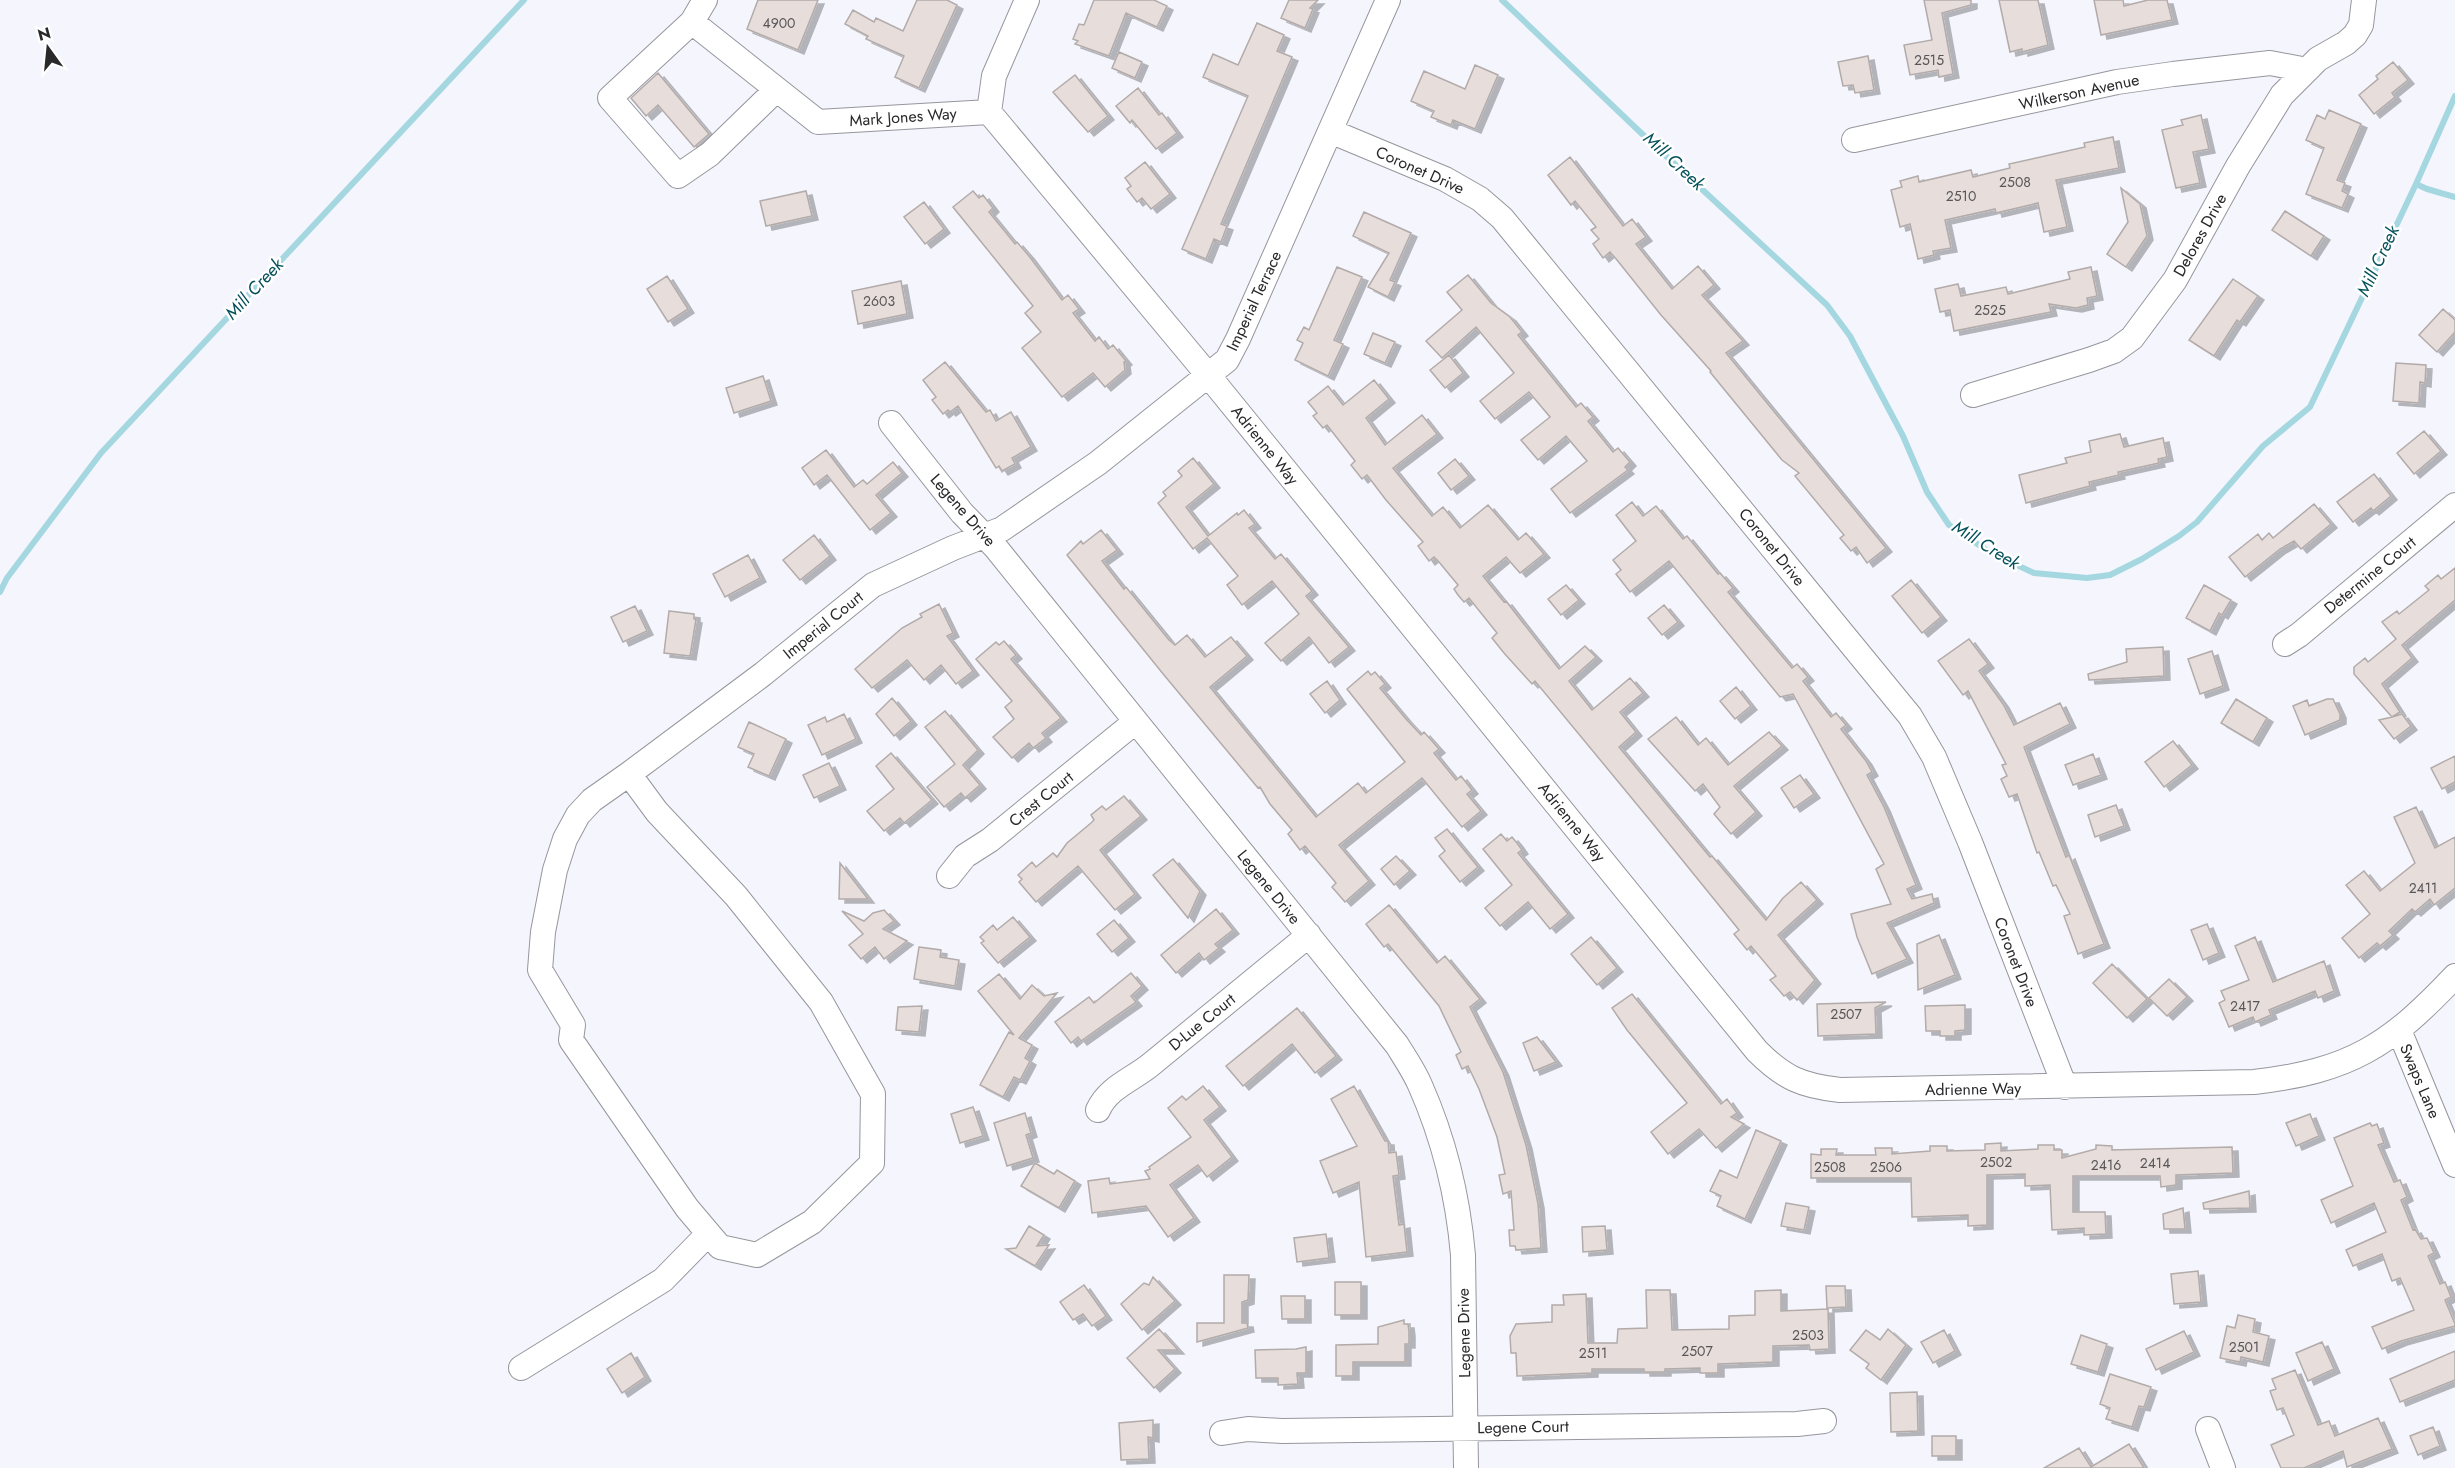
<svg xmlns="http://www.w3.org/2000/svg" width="2455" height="1468" font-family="Jost,sans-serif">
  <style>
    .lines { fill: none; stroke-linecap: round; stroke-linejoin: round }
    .stream { stroke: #a4d7e0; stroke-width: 6 }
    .building { fill: #e7dedc; stroke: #b3aba9; stroke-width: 1.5; filter: url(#shadow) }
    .minor-casing { stroke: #96969d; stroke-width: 26 }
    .minor { stroke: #fff; stroke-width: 24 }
    .labels { text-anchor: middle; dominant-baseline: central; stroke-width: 5; stroke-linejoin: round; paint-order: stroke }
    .number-label { font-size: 14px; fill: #585658 }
    .street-label { font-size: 16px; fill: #29292c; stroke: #fff }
    .water-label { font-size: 18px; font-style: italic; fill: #05515b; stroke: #fff }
  </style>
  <defs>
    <filter id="shadow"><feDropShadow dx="6" dy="4" stdDeviation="0" flood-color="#0004"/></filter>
  </defs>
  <rect width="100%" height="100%" fill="#f4f5fd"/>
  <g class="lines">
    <path class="stream" d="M1502,0l137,131 188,174 23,31 53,100 24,56 22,33 42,28 43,20 53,5 23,-3 32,-16 37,-23 18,-14 66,-76 47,-39 106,-223 39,-88
      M2416,184l11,5 28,8
      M0,592l7,-14 94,-125 423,-453"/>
  </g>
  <path class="building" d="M758,0h60l-20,50 -51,-21z
    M917,0h30l10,5 -38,83 -24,-11 9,-21 -38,-17 2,-3 -23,-12 8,-14 21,12 2,-4 27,13z
    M1094,0h60l13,6 -10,21 -31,-14 -17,43 -34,-12 3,-3 -5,-2 6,-15 5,1z
    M1289,0h29l-8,8 3,1 -8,19 -24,-10z
    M1924,0h47v5l-29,8 11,61 -14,3 -1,-7 -28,5 -6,-30 28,-5z
    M1999,0h39l10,45 -26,7v-3l-12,3z
    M2094,0h29l1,6 24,-6h19l5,20 -71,15z
    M1257,23l27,12 -7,16 15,6 -71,167 6,2 -6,16 -7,-3 -8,20 -24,-10 66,-153 -45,-19 10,-23 25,11z
    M1119,52l23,10 -7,16 -23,-10z
    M1868,56l6,34 -19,3 -2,-8 -10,1 -5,-24z
    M2393,62l15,18 -16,13 3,4 -21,17 -15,-19 19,-16 -2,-3z
    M1475,65l23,10 -23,54 -22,-9 -2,5 -20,-8 3,-6 -23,-10 13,-30 41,18z
    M658,73l51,61 -15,13 -36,-42 -12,11 -15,-18z
    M1075,75l33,41 -20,16 -35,-40z
    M1138,88l21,27 3,-2 15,20 -21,16 -24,-29 -2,3 -14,-17z
    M2329,110l32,14 -24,56 8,3 -3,8 6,3 -6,14 -36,-14 18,-46 -18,-8 11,-25 8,4z
    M2201,115l8,34 -16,3 7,31 -24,5 -14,-58 21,-5 -2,-5z
    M2113,137l6,31 -63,12 11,47 -23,5 -6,-29 -42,10 -1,-4 -50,11 6,28 -18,3 1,4 -16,4 -8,-35 -10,3 -9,-37 11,-3 -2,-6 18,-5 1,6 52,-12 2,7 37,-9 -1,-4 76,-17 -1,-4z
    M1570,157l53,69 9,-7 14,18 -10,7 36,45 26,-23 16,19 -12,10 41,46 -17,12 160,195 -19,15 -11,-16 -5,4 -5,-6 -6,-7 4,-3 -49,-59 4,-3 -17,-13 -72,-88 1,-1 -50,-56 -44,-55 -7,-8 -7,6 -10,-14 6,-5 -8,-9 5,-3 -21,-26 -4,4 -23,-30z
    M1145,162l25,32 -19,15 -9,-11 -5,4 -10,-13 4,-3 -6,-8z
    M2121,188l19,16 7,32 -21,31 -19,-13 21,-32z
    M806,191l6,25 -46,10 -6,-25z
    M973,191l6,7 4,-3 10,13 -4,4 26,32 2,-2 12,14 33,44 6,-5 11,14 -6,4 22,28 4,-4 9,12 5,-4 13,16 -2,1 1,8 -20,17 -12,-14 -31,24 -40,-49 19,-16 -16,-19 8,-7 -80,-99z
    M924,202l20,27 -19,15 -21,-27z
    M2285,211l39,25 -13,20 -39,-26z
    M1364,212l47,21 -21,47 5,2 -7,15 -20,-10 21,-34 -36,-17z
    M1337,267l25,10 -28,63 9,4 -15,32 -33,-16 8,-17 -6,-3 7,-13 5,3z
    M2091,267l6,29 -10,2 1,7 -12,3 -27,-4 2,8 -97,19 -4,-21 -10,2 -5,-23 23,-5 3,12 45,-9 2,7 62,-15 -2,-7z
    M1468,275l23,28 19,14 12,15 -4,3 58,72 5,-4 12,14 -5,4 25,31 5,-4 12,14 -5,5 3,3 -58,43 -19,-24 36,-28 -21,-25 -28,24 -17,-20 29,-23 -21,-25 -34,27 -15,-18 34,-28 -38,-46 -34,31 -16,-17 36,-31 -15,-18z
    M667,276l21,33 -20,13 -21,-33z
    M2233,279l25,17 -18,26 -3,-2 -23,36 -25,-16z
    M901,281l6,33 -49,10 -6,-33z
    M2443,309l12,11v12l-18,20 -18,-17z
    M1373,333l22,9 -10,21 -21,-9z
    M1449,355l14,18 -18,15 -15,-18z
    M945,362l41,50 4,-2 6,11 15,-9 20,35 -19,11 3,6 -13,7 -3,-5 -3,2 -38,-62 -8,6 -2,-2 -5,4 -11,-14 4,-3 -13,-17z
    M2396,363l30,2 -1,18 -5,-1 -1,21 -26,-2z
    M763,376l8,25 -37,12 -8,-25z
    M1374,380l15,19 -23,19 19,27 37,-30 15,19 -44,34 39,48 11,-9 17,21 28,-23 30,35 8,-7 18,21 -24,19 -14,-16 -23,19 21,26 2,-1 53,68 26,-23 11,11 -27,24 23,29 38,-32 13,15 -23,19 16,20 -17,15 91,110 2,-1 54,64 17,-22 18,-16 16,18 -39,35 37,45 -18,20 -7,-8 -6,4 -14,-16 6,-4 -25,-30 -4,4 -13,-16 5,-4 -90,-111 -114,-138 -3,3 -28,-31 -12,-15 5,-5 -28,-35 -5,4 -6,-7 -4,-6 4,-4 -19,-23 -5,-5 -5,4 -11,-15 5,-4 -37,-42 -19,-25 -5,4 -11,-14 4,-4 -28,-36 -4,3 -10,-12 4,-3 -9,-11 20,-16 15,19z
    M2424,431l17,20 -27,23 -17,-21z
    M2120,434l4,13 39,-9 4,19 -9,2 1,4 -41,9 1,3 -30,7 1,4 -64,17 -7,-28 48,-12 -2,-5 26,-6 -2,-11z
    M826,450l28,37 9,-7 4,4 26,-22 9,11 -26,22 15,18 -21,17 -43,-55 -13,10 -12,-17z
    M1193,458l21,26 -28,23 22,29 29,-23 1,2 6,-5 11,14 -6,4 26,31 6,-5 31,37 -6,5 43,51 -20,16 -20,-26 -28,24 -16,-18 34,-29 -27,-33 -30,24 -15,-20 11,-9 -31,-38 -14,11 -35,-46 8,-7 -3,-4 19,-16 -4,-5z
    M1455,459l14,17 -18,14 -13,-17z
    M2374,474l17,22 -18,15 -2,-3 -18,14 -16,-20z
    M1632,502l11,14 13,-10 27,33 4,-3 31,38 2,-1 13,15 -5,4 64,76 5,-4 11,13 -5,4 28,36 5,-4 10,12 -5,4 25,32 6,11 -5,3 17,32 32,78 -9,4 5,10 20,-5 2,9 -47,20 20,36 -35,15 -15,-37 -6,-23 40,-10 -15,-35 8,-5 -91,-170 -13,3 -111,-136 -39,31 -14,-18 5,-4 -8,-10 23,-19 -20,-26z
    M2314,504l17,20 -30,25 -7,-8 -14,8 -35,28 -16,-20 29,-23 4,6 7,-7 4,5z
    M1101,530l16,20 -15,11 22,28 2,-2 43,53 6,5 12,-10 18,22 26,-20 16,19 -37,31 106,130 42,-34 8,10 39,-31 -58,-73 21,-18 3,4 4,-3 10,12 -5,4 26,31 15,16 3,-3 15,17 -5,4 22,27 5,-4 11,14 -5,4 14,17 -19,16 -40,-49 -83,67 30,36 -24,21 -13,-15 4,-4 -31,-37 -5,4 -12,-16 4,-4 -22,-26 -10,-17 -2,1 -94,-113 -97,-120 14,-14 2,3z
    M814,535l16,21 -30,24 -17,-20z
    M748,555l12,23 -35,19 -12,-23z
    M2455,568v32l-53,45 10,13 -30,26 18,28 -8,5 10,-3 9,12 -17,13 -15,-19 13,-3 -38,-43v-7l11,-9 3,4 28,-23 -14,-17 15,-11 2,3 30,-24 -4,-4 13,-11 3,4z
    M1911,580l30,37 -19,16 -30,-37z
    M1566,585l13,15 -18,15 -13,-16z
    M2204,585l27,15 -9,15 -3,-2 -9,18 -24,-13z
    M939,604l14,29 -6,3 26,35 -17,13 -15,-19 -17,15 -17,-20 -35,28 -17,-19 47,-41 20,-11 -2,-3z
    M1664,605l14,17 -16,13 -14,-17z
    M635,606l12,25 -24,11 -12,-25z
    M669,611l25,3v5h2l-6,37 -26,-3z
    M1969,639l19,25 -9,7 24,33 11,21 46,-22 10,21 -46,23 42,110 3,-2 35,89 -26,10 -14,-38 6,-2 -14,-29 -3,1 -14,-34 -2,1 -20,-59 -8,3 -8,-18 6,-3 -5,-11 4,-1 -38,-73 -5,4 -25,-34z
    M1004,641l12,14 -5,4 50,59 -19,15 4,5 -13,10 -4,-5 -17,15 -19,-21 21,-18 -9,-12 7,-6 -36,-42 20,-17 3,3z
    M2163,647l1,29 -75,4 -1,-6 39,-12 -1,-13z
    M2212,651l11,35 -23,8 -12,-35z
    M1327,681l13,19 -15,13 -15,-19z
    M1736,687l15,19 -16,13 -15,-18z
    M892,698l19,23 -17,15 -18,-22z
    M2236,699l31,19 -14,24 -32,-19z
    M2327,699h6l7,15v6l-35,15 -12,-29 14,-6 2,6z
    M945,711l33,39 -15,15 17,20 -15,13 -4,-5 -17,14 -17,-20 28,-23 -30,-37z
    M844,714l12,25 -34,16 -14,-30 17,-8 2,5z
    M1676,717l22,28 8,-7 22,27 41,-33 13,14 -48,40 22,26 -25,22 -17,-20 6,-7 -17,-23 -8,7 -47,-52z
    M749,722l37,17 -17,37 -21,-9 6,-13 -16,-7z
    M2173,741l19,24 -28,22 -19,-25z
    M891,753l41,47 -28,23 -4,-5 -16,13 -17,-20 27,-22 -18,-23z
    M2093,754l8,21 -28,10 -8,-20z
    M2455,756v26l-13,7 -11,-21z
    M829,763l11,23 -26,12 -11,-23z
    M1800,775l14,19 -20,14 -13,-20z
    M1124,796l17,20 -41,34 35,44 -20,16 -37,-44 -42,36 -17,-20 3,-3 -4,-4 14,-13 4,5 17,-14 4,4 10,-14 24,-20 3,-3 -3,-5 11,-9 4,4z
    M2116,805l8,21 -29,11 -7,-22z
    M2416,807l19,41 20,-11v51l-21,17 -4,-6 -15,13 -3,-3 -23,22 4,4 -13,11 -3,-3 -18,15 -17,-20 28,-24 -24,-29 18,-14 16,20 35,-28 -21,-46z
    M1447,829l31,38 -18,15 -21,-26 6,-5 -10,-13z
    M1501,834l6,7 5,-4 5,6 5,7 -4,3 50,61 -18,15 -22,-27 -28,24 -15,-18 27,-23 -29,-36z
    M1396,856l14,15 -16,14 -13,-16z
    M1173,859l27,32 -12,27 -35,-43z
    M840,863l28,36h-29z
    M1389,905l48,58 8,-7 35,43 -10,8 33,65 23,73 12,59 3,44 -25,2 -1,-4h-5l-1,-16h5l-3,-39 -8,3 -4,-19 6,-1 -8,-37 -18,-48 -11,-23 -6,3 -6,-14 5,-3 -22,-46 -51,-62 -4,3 -18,-23z
    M1216,909l17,21 -18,14 4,4 -15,12 -5,-7 -23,20 -15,-18z
    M884,910l10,11 -11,8 24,12 -23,18 -9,-12 -14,12 -12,-14 14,-11 -21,-23 22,10 9,-8z
    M1013,917l17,20 -32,26 -17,-20 3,-2 -4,-4 13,-12 4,5z
    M1114,920l15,18 -17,14 -15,-18z
    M2207,924l12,29 -16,7 -12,-30z
    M1939,935l16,40 -37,15 -1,-46z
    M1591,937l26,31 -20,17 -26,-31z
    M2255,937l18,45 51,-21 10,30 -16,7 -3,-7 -46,19 2,5 -16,7 -2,-5 -24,10 -10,-24 6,-3 -4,-9 28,-11 -14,-34z
    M919,947l22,3 -1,7 19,3 -4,26 -41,-7z
    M2112,964l35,35 -20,19 -34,-35z
    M1131,973l11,13 -11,10 5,6 -55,39 -3,-4 -7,6 -16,-21 34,-25 5,6z
    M999,974l21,25 12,-14 12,11 13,-3 -38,45 13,7 -7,13 5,3 -10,19 -6,-3 -11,20 -23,-12 29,-53 5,3 -36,-44z
    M2169,979l18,18 -20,19 -18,-18z
    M1632,994l89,110 6,-5 10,14 -6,4 13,7 -28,24 -17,-19 -31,25 -17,-22 36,-29 -60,-73 -15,-22z
    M1886,1002l-11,6 1,26 -58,2 -1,-32z
    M1965,1005v25l-10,1v5h-15v-5h-14l-1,-25z
    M922,1006l-3,26 -23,-2 2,-23z
    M1297,1008l39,48 -21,17 -23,-29 -49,42 -17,-20z
    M1537,1037l19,25 -22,9 -11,-28z
    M1203,1086l17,21 -16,13 28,37 -25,20 -9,-12 -28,20 24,33 -26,19 -22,-31 -54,7 -4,-32 21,-3 1,6 40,-5 -5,-8 5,-2 -1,-2 42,-30 -23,-29 14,-12 4,4z
    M1354,1086l31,55h3l1,12 7,-1 3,23 -6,1 6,49 5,-1 3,28 -41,5 -7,-75 -26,11 -13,-32 37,-15 -26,-47z
    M973,1107l10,29 -23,7 -9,-29z
    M1025,1113l6,20 -5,2 7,23 -26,8 -13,-43z
    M2310,1114l9,22 -23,10 -10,-23z
    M2370,1123l2,3 5,-2 7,19 -6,2 16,37 6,-2 7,17 -6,3 12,30 2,-1 6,10 6,-1 7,15 -6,3 12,28 5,-2 6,15 -6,3 10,24v2l-54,15 -19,8 -10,-22 42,-17 -14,-32 -8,3 -10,-27 -29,12 -7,-16 40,-18 -12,-29 -43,20 -10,-23 32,-14 -19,-48z
    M1756,1130l25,11 -36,78 -28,-13 4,-10 -11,-5 10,-21 17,8z
    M2001,1143v8l37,-2v-4h16v5h8v8l34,-9v-4l16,1v4l120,-3 1,26 -57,2v10l-15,2 -1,-11h-87v36h32l1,22 -22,1v-7l-32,2 -2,-45 -25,1v-12l-38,1v50l-19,1v-11l-56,2 -1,-39h-100v-24l10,1v-6h16l-1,6h40l-1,-7h17v6l38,-3v-5h17v5l38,-1v-6z
    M1035,1163l19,11 3,-4 18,11 -16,27 -38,-22z
    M2249,1191l1,17 -46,1 -1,-6z
    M1786,1203l23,4 -5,23 -23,-4z
    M2183,1208l2,21h-21l-1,-15z
    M1029,1226l15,9 -7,11 12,-1 -14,21 -29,-17 10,-1z
    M1605,1226l2,24 -24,2 -1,-25z
    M1326,1234l3,24 -32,4 -3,-24z
    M2198,1271l3,31 -27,2 -3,-30z
    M1224,1275h25l-1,25 -6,2v21h5l1,5 -51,14v-19h27z
    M1153,1277l22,24 -33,29 -21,-26 23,-21 5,2z
    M1335,1282h26v33h-26z
    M1084,1285l22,31 -14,10 -9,-12 -10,6 -13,-18z
    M1826,1286h19l1,21 -19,1z
    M1646,1290h24l2,40 57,-1v-13l26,-1v-24l26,-1v21l47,-2 1,40 -19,1 -1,-5 -36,1v16l-55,2v9h-18v-5l-35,1v3h-21v-3h-52v4l-75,3 -1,-23h-5l-1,-17 6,-12 36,-2v-17h12l-1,-10 23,-1 2,49h29l1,-14 29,-1z
    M1281,1296h24v23h-23z
    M2238,1315l17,4 -2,13 16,4 -6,26 -22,-5 -1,5 -20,-4 7,-32 8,2z
    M1404,1320v4h4l1,8v12h-4v18h-52v14h-17v-31l42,-1v-17z
    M1159,1329l19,21h-20l17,19 -21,19 -27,-30z
    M1888,1329l18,16 -25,35 -15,-12 3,-4 -19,-14 16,-20 14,10z
    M1944,1330l11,21 -22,12 -12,-21z
    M2184,1331l10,21 -38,18 -10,-21z
    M2081,1335l26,9 -9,28 -27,-8z
    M2322,1342l12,27 -26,12 -12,-28z
    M1306,1347v26h-9l1,11 -20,1v-7h-22l-1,-28 41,-1z
    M2455,1351v29l-55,22 -10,-23z
    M631,1353l14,24 -23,16 -15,-24z
    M2295,1370l23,55 11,-4 6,15 43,-18 14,31 -45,18 -4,-16 -39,17h-23l-10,-23 23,-10 -11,-27 -6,2 -7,-19 6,-2 -4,-10z
    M2110,1374l41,13 -7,20 -5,-1 -7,21 -26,-8 4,-11 -10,-4z
    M1917,1392l1,39 -27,1 -1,-39z
    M1153,1420v18l-5,-1 1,22 -28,1 -2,-37z
    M2433,1427l7,19 -22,9 -8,-19z
    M1932,1436h24v20h-24z
    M2129,1444l15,24h-100l35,-20 12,19z"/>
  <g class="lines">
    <g class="minor-casing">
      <path id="minor" d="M705,0l-13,22 -82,76 68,78 32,-22 66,-64
        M1027,0l-33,76 -5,36 219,263 549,676c27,27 45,35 83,39l414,-8c96,-11 135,-36 201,-106
        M692,22l126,100 171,-10
        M1330,131l115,48 35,20 22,19 408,498 24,41 36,85 95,245
        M1854,140l263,-58 56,-8 97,-11 37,7
        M1973,395l116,-35 25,-9 18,-13 43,-58 63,-114 44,-71 36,-36 28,-16 9,-8 6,-10 3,-25
        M891,423l71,90 34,35 401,497c8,13 17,26 23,40 24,54 38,112 43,170l3,213
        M2285,644l14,-9 156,-130
        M629,774l-37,26 -14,15 -13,24 -10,31 -12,62 -3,38 33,55 -2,15 116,168 33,39 37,8 55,-33 60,-59 1,-69 -52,-92 -85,-106 -79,-84 -28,-38 134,-100 110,-89 80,-37 49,-19 96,-66 129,-103 11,-21 150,-339
        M949,876l16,-20 25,-16 145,-118
        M2399,1030l56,135
        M1098,1110c10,-22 33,-30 51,-44 53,-44 107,-87 160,-131
        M521,1368l142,-88 45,-46
        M2208,1429l15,39
        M1222,1433l26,-4 34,2 515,-7 27,-3"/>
    </g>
    <use href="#minor" class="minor"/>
  </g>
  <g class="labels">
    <g class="number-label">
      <text x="779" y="23">4900</text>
      <text x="1929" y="60">2515</text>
      <text x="2015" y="182">2508</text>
      <text x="1961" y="196">2510</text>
      <text x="879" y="301">2603</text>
      <text x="1990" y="310">2525</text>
      <text x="2423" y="888">2411</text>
      <text x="2245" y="1006">2417</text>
      <text x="1846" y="1014">2507</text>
      <text x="1996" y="1162">2502</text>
      <text x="2155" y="1163">2414</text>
      <text x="2106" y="1165">2416</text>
      <text x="1830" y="1167">2508</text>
      <text x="1886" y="1167">2506</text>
      <text x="1808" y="1335">2503</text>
      <text x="2244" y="1347">2501</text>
      <text x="1697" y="1351">2507</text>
      <text x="1593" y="1353">2511</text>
    </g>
    <g class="street-label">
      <text transform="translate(2079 92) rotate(-12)">Wilkerson Avenue</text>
      <text transform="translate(903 117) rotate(-4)">Mark Jones Way</text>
      <text transform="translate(1420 170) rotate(24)">Coronet Drive</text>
      <text transform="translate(2200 235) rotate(-61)">Delores Drive</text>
      <text transform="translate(1254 301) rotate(-65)">Imperial Terrace</text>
      <text transform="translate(1265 445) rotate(51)">Adrienne Way</text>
      <text transform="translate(963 510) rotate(49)">Legene Drive</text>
      <text transform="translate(1772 547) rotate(51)">Coronet Drive</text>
      <text transform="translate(2370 575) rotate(-39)">Determine Court</text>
      <text transform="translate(823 625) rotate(-39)">Imperial Court</text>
      <text transform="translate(1041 799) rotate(-39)">Crest Court</text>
      <text transform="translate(1572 822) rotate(51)">Adrienne Way</text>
      <text transform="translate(1269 887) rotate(51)">Legene Drive</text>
      <text transform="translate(2016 962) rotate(69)">Coronet Drive</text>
      <text transform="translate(1202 1022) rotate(-39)">D-Lue Court</text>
      <text transform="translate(2420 1081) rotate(67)">Swaps Lane</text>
      <text transform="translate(1973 1089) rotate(-1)">Adrienne Way</text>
      <text transform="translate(1464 1333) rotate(-91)">Legene Drive</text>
      <text transform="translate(1523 1427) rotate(-1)">Legene Court</text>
    </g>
    <g class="water-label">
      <text transform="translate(1674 161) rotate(43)">Mill Creek</text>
      <text transform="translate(2378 261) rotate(-65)">Mill Creek</text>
      <text transform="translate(254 289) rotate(-47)">Mill Creek</text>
      <text transform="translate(1986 545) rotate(32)">Mill Creek</text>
    </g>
  </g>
  <g transform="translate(48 48) rotate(345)" stroke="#ffffff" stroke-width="4.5" paint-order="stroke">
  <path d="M0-4.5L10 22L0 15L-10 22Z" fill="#29292c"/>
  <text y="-9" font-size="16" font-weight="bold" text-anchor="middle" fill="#29292c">N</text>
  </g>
</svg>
